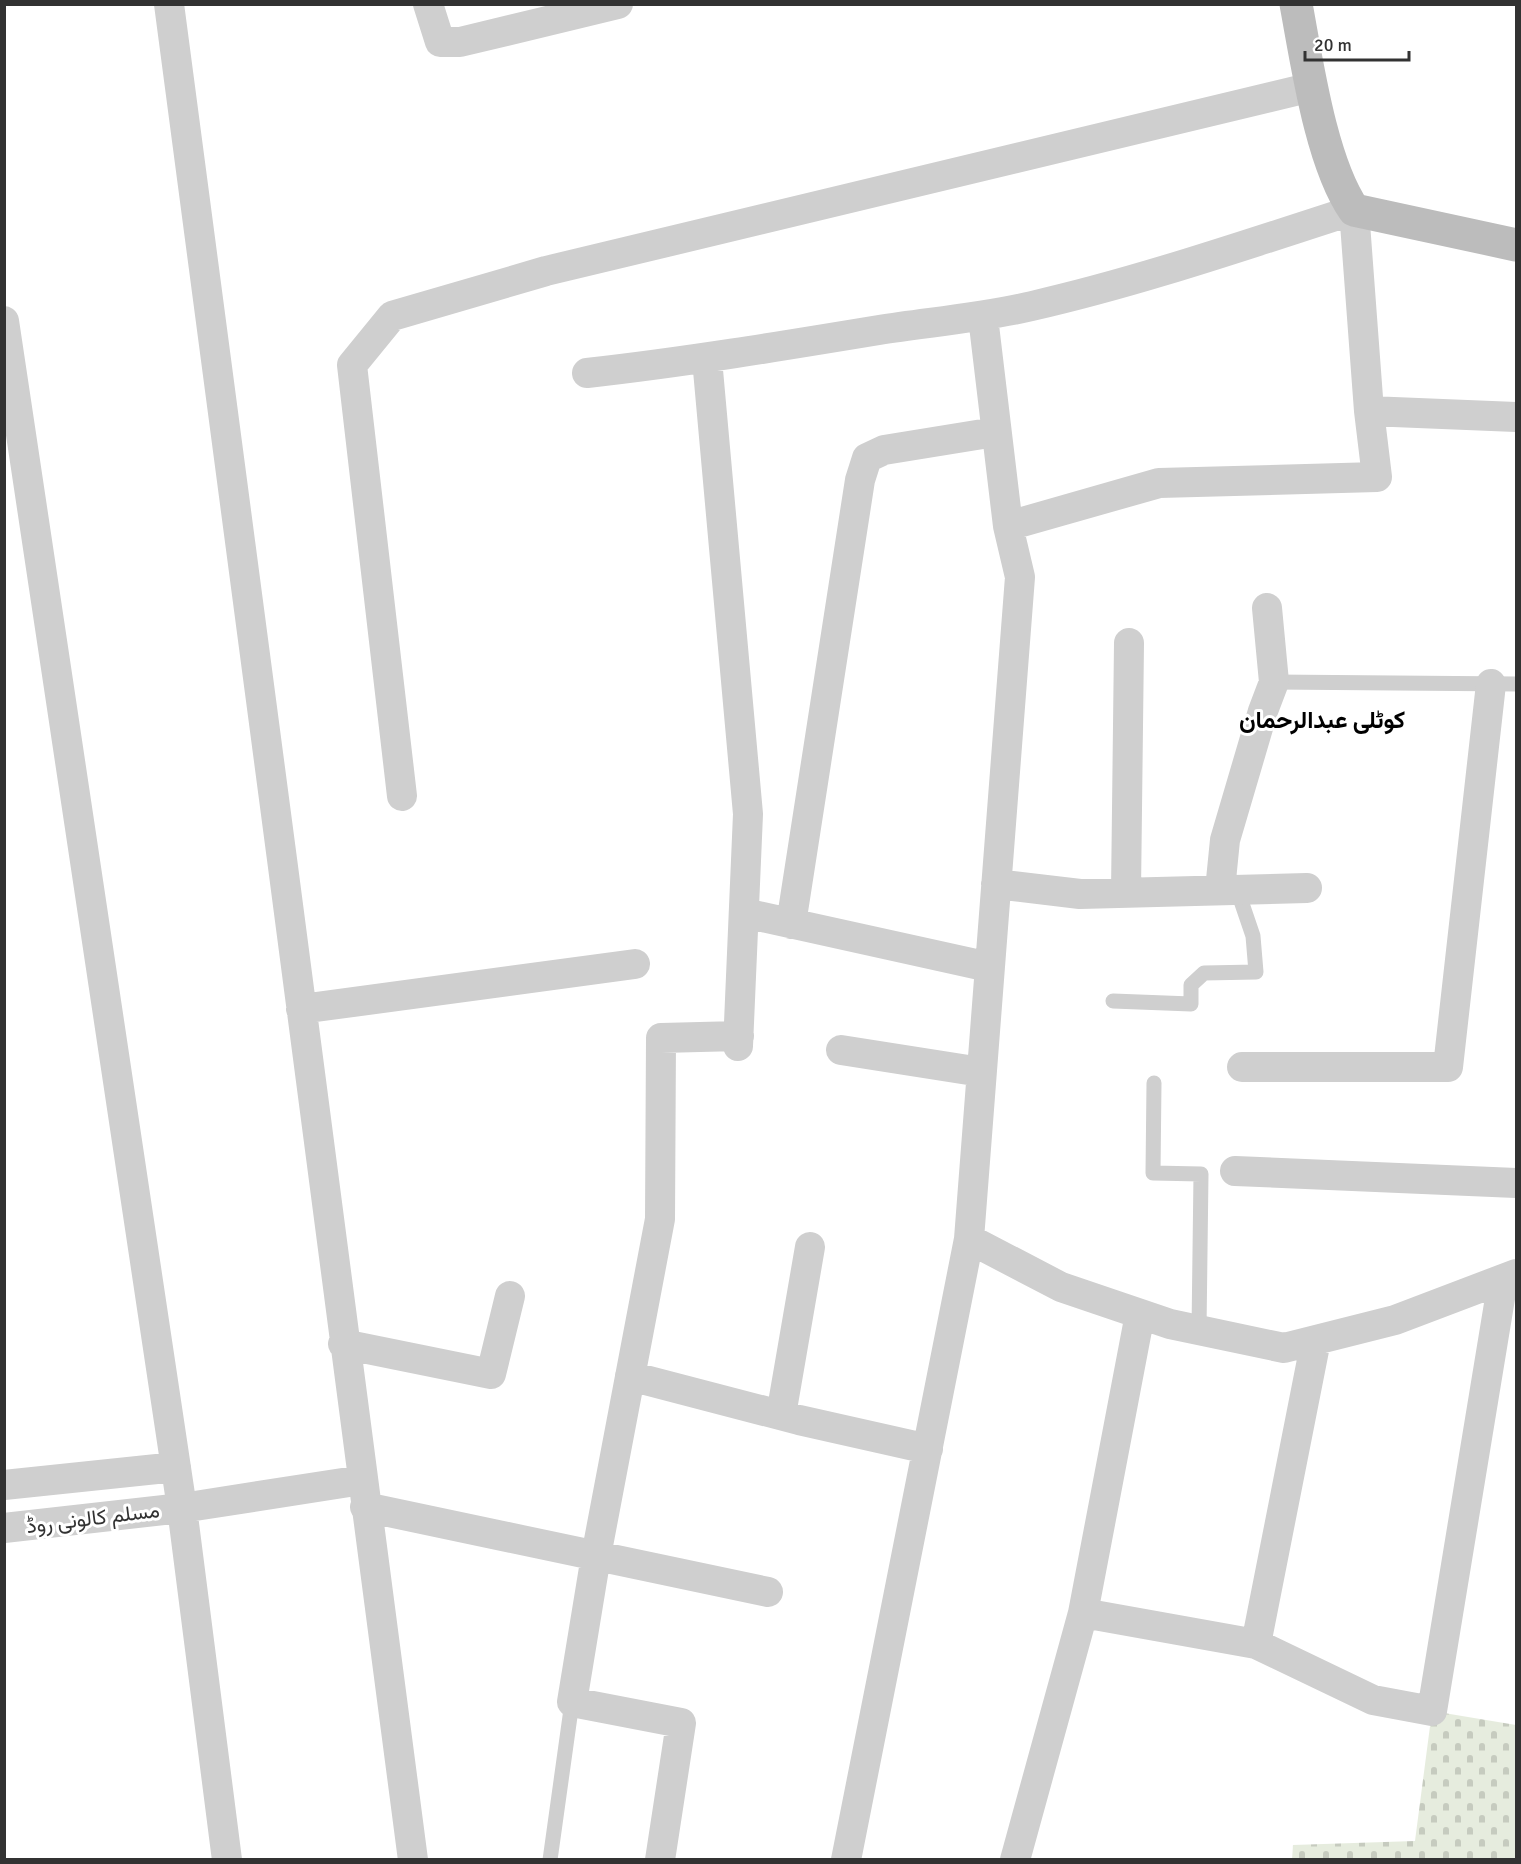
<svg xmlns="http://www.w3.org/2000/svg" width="1521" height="1864" font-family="Signika,Vazirmatn,sans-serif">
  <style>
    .cemetery { fill: url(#cemetery-stones) }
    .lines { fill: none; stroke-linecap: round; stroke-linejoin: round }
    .lane { stroke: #cfcfcf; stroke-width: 15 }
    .street { stroke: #cfcfcf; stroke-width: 30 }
    .secondary { stroke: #bcbcbc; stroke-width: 33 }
    .labels { text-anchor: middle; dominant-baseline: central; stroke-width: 6; stroke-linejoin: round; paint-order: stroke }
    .street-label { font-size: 21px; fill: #323232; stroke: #fff }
    .quarter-label { font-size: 24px; font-weight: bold; fill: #000; stroke: #fff }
  </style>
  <defs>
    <pattern id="cemetery-stones" width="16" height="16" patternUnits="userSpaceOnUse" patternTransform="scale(1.5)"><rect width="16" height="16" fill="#e6ecde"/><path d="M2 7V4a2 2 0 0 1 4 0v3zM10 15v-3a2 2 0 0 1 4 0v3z" fill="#c6cbbf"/></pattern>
  </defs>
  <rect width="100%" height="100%" fill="#fff"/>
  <path class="cemetery" d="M1432,1711l84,14v134l-224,1 1,-15 122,-4z"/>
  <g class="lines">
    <path class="lane" d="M1274,682l242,2
      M1113,1001l78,3v-19l13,-12 52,-1 -3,-36 -16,-47
      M1154,1083l-1,90 48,1 -2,156
      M550,1860l22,-158"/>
    <path class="street" d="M169,4c85,618 160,1238 244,1856
      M428,4l12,38h20l158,-38
      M4,321l178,1187 45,352
      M707,359l41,455 -10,232
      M587,373c98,-11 195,-27 292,-43 51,-8 102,-12 153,-24 109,-25 216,-62 322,-96l15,201 147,6
      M1008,526l151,-43 218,-6 -8,-66
      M402,796l-50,-431 40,-49 154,-45 766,-184
      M996,884l84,10 227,-6
      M1220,890l5,-50 38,-129 11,-29 -7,-74
      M1126,892l3,-249
      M744,913l245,54
      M791,924l69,-444 7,-22 17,-8 111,-18
      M301,1009l334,-45
      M841,1050l140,22
      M1242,1067h206l43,-383
      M1235,1171l281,12
      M969,1239l92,48 109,37 114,24 111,-28 121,-46
      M343,1344l148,30 19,-78
      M630,1376l169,44 129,29
      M781,1415l29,-168
      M4,1485l172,-18
      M365,1507l403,85
      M4,1528l178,-20 180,-28
      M1083,1613l173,31 117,56 59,11 71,-431
      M1256,1644l60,-304
      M660,1860l21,-137 -109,-21 24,-146 64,-337 1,-181 78,-2
      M846,1860l123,-621 51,-662 -12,-51 -25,-209
      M1015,1860l68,-247 57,-299"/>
    <path class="secondary" d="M1296,4c11,59 25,158 58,206l162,35"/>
  </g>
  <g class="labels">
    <g class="street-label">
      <text transform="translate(93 1518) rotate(-7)">مسلم کالونی روڈ</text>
    </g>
    <g class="quarter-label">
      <text x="1322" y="720">کوٹلی عبدالرحمان</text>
    </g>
  </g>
  <rect width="1521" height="1864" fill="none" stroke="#323232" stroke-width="12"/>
  <path d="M1305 51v9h104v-9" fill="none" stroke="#323232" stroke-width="3"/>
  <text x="1314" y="51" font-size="18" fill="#323232" stroke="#ffffff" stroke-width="4.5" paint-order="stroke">20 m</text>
</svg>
